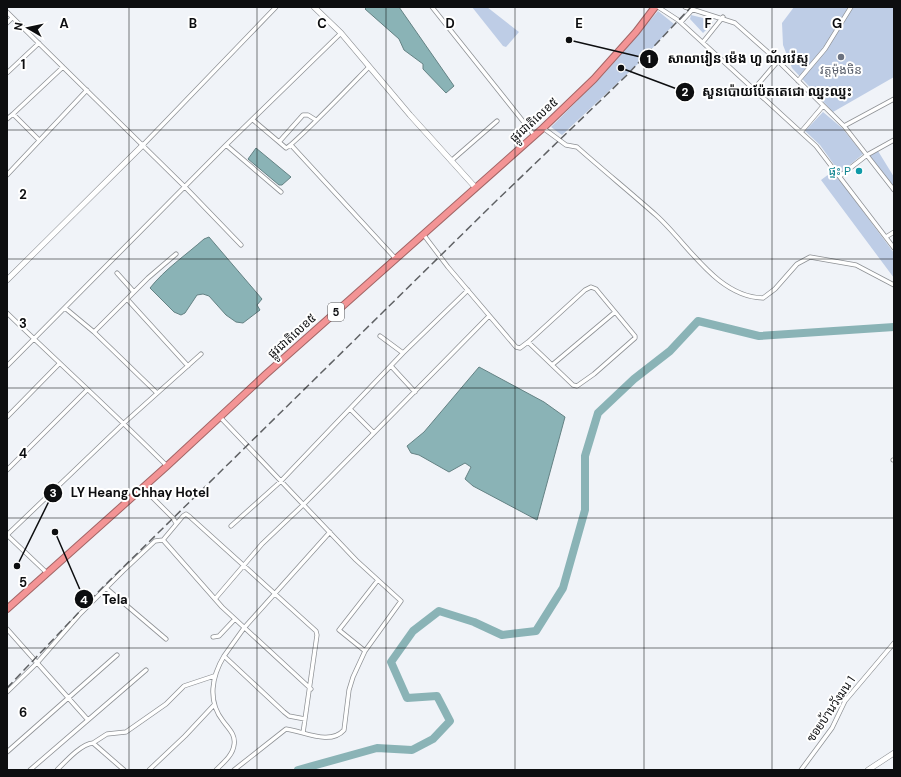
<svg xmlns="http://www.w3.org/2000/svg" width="901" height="777" font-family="'DM Sans','Noto Sans Khmer',Sarabun,sans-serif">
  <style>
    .green { fill: #becde6 }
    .water { fill: #8ab3b6; stroke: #648284 }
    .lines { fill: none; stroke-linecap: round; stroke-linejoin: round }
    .river { stroke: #8ab3b6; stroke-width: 8 }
    .street-casing { stroke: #8e9195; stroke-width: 5 }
    .secondary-casing { stroke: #8e9195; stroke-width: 6 }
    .highway-casing { stroke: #a26566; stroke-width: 8 }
    .street { stroke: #fff; stroke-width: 3.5 }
    .secondary { stroke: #fff; stroke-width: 5 }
    .highway { stroke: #f39495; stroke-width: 6 }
    .rail { stroke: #5f6164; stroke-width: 1.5; stroke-dasharray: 8 4; stroke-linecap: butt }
    .grid { fill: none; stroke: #0d0e10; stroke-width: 1; stroke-opacity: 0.55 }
    .worship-dot { fill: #6b7280; stroke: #fff; stroke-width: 1.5 }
    .culture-dot { fill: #0f9aa8; stroke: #fff; stroke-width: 1.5 }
    .labels { text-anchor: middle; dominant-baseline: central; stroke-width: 4; stroke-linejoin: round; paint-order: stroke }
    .shield { fill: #fff; stroke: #565658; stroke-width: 1 }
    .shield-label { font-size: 11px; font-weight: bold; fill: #0d0e10 }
    .worship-label { font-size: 12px; fill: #5b616d; stroke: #fff }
    .street-label { font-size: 12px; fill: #0d0e10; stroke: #fff }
    .culture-label { font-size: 12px; fill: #0d838f; stroke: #fff; text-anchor: end }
    .grid-label { font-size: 13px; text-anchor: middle; font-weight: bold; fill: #0d0e10; stroke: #fff; stroke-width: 4; stroke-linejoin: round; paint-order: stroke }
    .leader { fill: none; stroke: #0d0e10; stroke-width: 1.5 }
    .callout-dot { fill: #0d0e10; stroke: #fff; stroke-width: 1.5 }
    .mark-label { font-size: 12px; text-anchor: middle; font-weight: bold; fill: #fff }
    .callout-label { font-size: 13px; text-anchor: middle; font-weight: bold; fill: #0d0e10; stroke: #fff; stroke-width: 4; stroke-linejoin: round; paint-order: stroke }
  </style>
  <rect width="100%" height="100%" fill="#f0f3f8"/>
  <path class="green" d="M472,7h15l32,25 -13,15 -3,-1z
    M794,7h100v70l-61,35 -41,-44 -9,-23 -1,-22z
    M658,11l16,13 -33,37 -79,74 -11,-8 52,-52z
    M691,15l20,5 2,3 -10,10 -13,-14z
    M823,112l19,16 21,26 -23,19 -20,-28 -15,-14z
    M878,151l16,26v12l-24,-33z
    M833,171l61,82v25l-73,-98z"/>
  <path class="water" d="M367,7h32l55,79 -8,7 -23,-24v-5l-19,-14 -5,-11 -34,-30z
    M256,148l35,29 -9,8h-3l-31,-26z
    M209,237l53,62 -5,6 3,5 -17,13 -7,-1 -10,-7 -17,-19 -6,-2 -6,1 -12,18 -4,2 -7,-3 -24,-24c15,-19 36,-33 54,-49z
    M479,367l65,35 21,15 -28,103 -64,-34 -8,-7 6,-12 -6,-4 -16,9 -30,-17 -8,-2 -4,-7 17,-14z"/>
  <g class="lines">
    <path class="river" d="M298,770l79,-22 35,2 21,-11 17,-18 -13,-25 -30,2 -16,-36 22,-31 26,-20 35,11 28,13 34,-4 27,-43 22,-78v-54l13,-43 36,-34 36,-28 28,-30 61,15 135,-9"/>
    <g class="street-casing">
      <path id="street" d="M432,7l102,128
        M658,7l20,13 138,126 78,102
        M685,7l50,16 43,38 66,65 50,64
        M7,12l178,175 56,58
        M681,22l11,-12
        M7,23l5,-5
        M703,42l20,-25
        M7,73l32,-30
        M798,81l27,-32 26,-42
        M754,89l24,-28
        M7,119l6,-5
        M253,120l26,22
        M316,120l-8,-5h-5l-24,27 7,6c7,-2 72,-70 83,-81
        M844,126l50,-27
        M543,128l23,17 11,2c26,23 54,46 80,69 31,28 60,81 106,82l12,-9 22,-25 13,-7 46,8 38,20
        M801,132l22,-26
        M39,140l-26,-26 50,-47
        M143,145l133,-138
        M226,145l55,47
        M291,145l105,114
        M451,161l46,-40
        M7,175l80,-85
        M840,176l27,-21 27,-15
        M423,234l25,33 68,80 4,1 8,-6 57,-52 6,-3 5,2 39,47v2l-41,36 -17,12 -4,-1 -45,-43
        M886,237l8,-5
        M117,273l17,19
        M127,299l61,67
        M65,308l29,24 63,61
        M7,313c53,51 108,101 160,153
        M94,332l54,-54 28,-24
        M380,336l23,17
        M552,365l63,-53
        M7,366l219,-221 115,-112
        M391,366l24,26
        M350,409l24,24
        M7,417l52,-53
        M220,417l136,143 45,41 -36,50 -12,26 -4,13 -5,40c-14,16 -41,1 -58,-1l-52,41
        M893,460h1
        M7,470l80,-80
        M143,488l30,30 3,5
        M231,526l49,-44 123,-129 65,-63
        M7,535l117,-112 77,-69
        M7,535l40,38
        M163,540l20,-24 3,-2 4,3 126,114 1,4 -14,98
        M163,540l59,67 89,82
        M106,588l60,51
        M215,599l47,-55 41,-39 186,-189
        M7,629l81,91
        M213,637l6,-1 16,-17
        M365,651l-26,-21 39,-50
        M7,692l30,-29 42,-48 44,-44 32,-30 8,-1
        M305,719l-16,-3 -5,-4 -60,-56 20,-28 86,-96
        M93,743l14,-9 19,-2 40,-28 18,-18 30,-10
        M7,752l110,-97
        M30,770l116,-100
        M57,770c9,-9 24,-26 36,-27l31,27
        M149,770l36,-34 29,-31
        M216,770c7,-7 17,-15 18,-25 2,-10 -5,-16 -11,-24 -16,-20 -11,-45 1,-65
        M801,770l31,-42 13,-27 49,-58"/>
    </g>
    <g class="secondary-casing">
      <path id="secondary" d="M314,7l27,26 69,82 65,72
        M7,280l136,-135
        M868,770l26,-17"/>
    </g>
    <g class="highway-casing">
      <path id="highway" d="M7,609l160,-143 98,-91 278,-247 51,-49 42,-47 19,-25"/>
    </g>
    <use href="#street" class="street"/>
    <use href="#secondary" class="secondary"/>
    <use href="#highway" class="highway"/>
    <path class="rail" d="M7,688l95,-100 390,-383 134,-129 65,-69"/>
  </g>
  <path class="grid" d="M129,7v763M257,7v763M386,7v763M515,7v763M644,7v763M772,7v763M7,130h887M7,259h887M7,388h887M7,518h887M7,648h887"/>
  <circle class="worship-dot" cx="841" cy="57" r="4"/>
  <circle class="culture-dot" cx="859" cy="171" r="4"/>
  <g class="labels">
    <rect class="shield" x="328" y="303" width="16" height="18" rx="3"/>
    <g class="shield-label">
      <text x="336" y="312">5</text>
    </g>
    <g class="worship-label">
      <text x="841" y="70">វត្តម៉ុងចិន</text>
    </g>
    <g class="street-label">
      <text transform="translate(534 120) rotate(-42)">ផ្លូវជាតិលេខ៥</text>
      <text transform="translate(292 336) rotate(-42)">ផ្លូវជាតិលេខ៥</text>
      <text transform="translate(831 709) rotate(-56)">ซอยบ้านวังมน 1</text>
    </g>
    <g class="culture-label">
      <text x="851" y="171">ផ្ទះ P</text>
    </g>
  </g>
  <g class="grid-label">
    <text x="64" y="28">A</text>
    <text x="193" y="28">B</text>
    <text x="322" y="28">C</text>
    <text x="450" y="28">D</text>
    <text x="579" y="28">E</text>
    <text x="708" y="28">F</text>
    <text x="837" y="28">G</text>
    <text x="23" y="69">1</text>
    <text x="23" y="199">2</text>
    <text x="23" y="328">3</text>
    <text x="23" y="458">4</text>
    <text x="23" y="587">5</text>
    <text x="23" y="717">6</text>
  </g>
  <path class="leader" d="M569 40L649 59M621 68L685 92M17 566L53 493M55 532L84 599"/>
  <g class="callout-dot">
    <circle cx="569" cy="40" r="4"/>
    <circle cx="621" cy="68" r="4"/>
    <circle cx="17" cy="566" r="4"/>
    <circle cx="55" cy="532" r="4"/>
    <circle cx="649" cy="59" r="10"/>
    <circle cx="685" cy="92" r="10"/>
    <circle cx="53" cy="493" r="10"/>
    <circle cx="84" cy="599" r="10"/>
  </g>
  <g class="mark-label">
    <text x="649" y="63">1</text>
    <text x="685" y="96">2</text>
    <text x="53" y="497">3</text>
    <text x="84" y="604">4</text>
  </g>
  <g class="callout-label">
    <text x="738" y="63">សាលារៀន ម៉េង ហួ ណ័រវ៉េស្ទ</text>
    <text x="777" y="96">សួនប៉ោយប៉ែតតេជោ ឈ្នះឈ្នះ</text>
    <text x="140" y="497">LY Heang Chhay Hotel</text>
    <text x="115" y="604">Tela</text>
  </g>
  <rect width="901" height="777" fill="none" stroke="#0d0e10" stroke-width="16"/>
  <g transform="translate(28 28) rotate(279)" stroke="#ffffff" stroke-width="3" paint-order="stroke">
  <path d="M0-3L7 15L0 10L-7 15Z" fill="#0d0e10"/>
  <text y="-6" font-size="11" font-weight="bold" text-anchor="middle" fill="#0d0e10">N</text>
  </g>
</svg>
